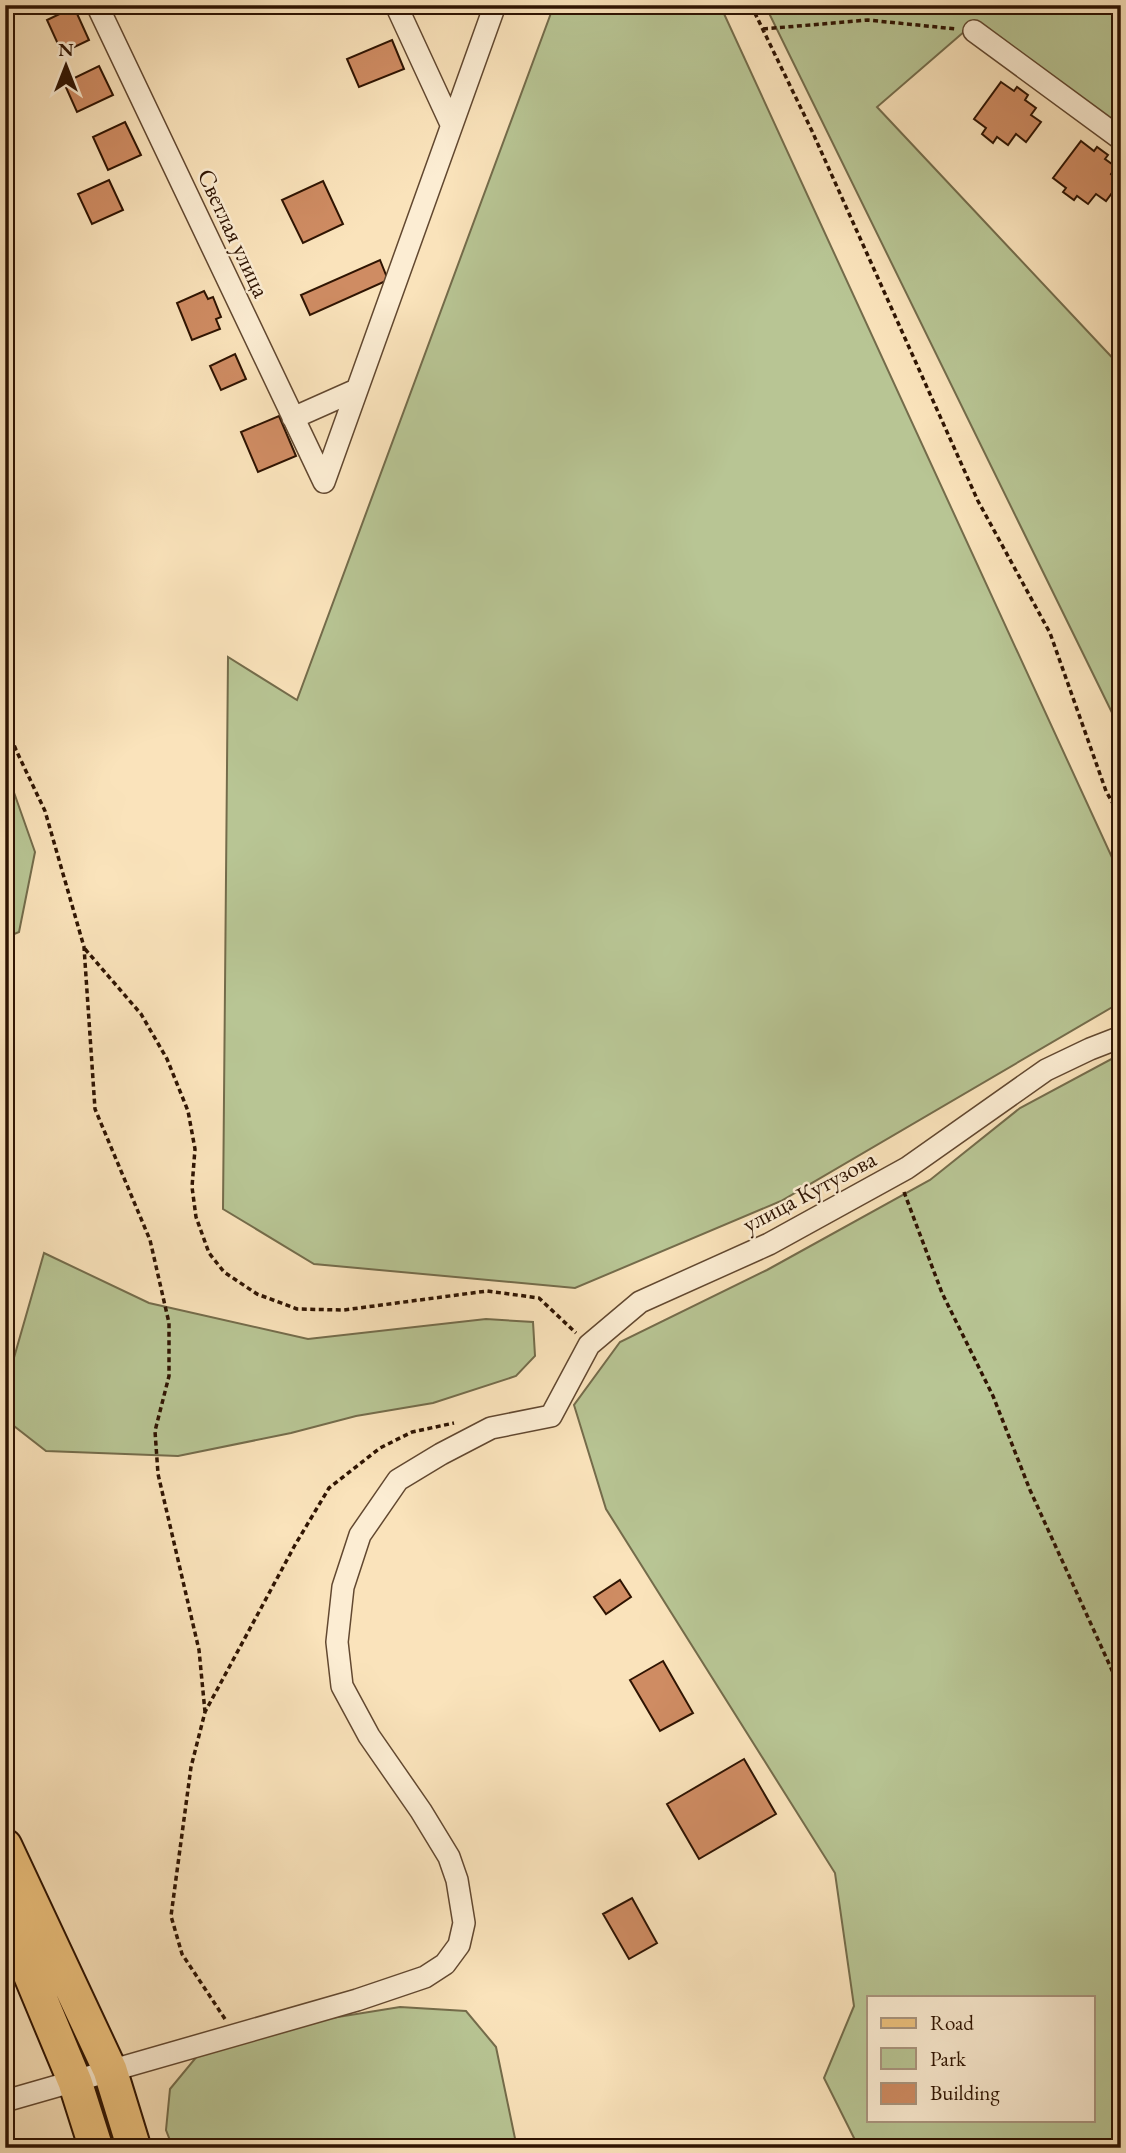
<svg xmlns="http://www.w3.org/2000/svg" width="1126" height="2153" font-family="'EB Garamond',serif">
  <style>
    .green { fill: #b8c594; stroke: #746c4b; stroke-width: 2; fill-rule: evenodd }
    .building { fill: #cf8c63; stroke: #2f1402; stroke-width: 2 }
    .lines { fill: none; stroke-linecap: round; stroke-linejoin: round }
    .minor-casing { stroke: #624830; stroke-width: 24 }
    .primary-casing { stroke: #2f1402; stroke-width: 37 }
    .path { stroke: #2f1402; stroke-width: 3.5; stroke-dasharray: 5 3.5; stroke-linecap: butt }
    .minor { stroke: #fcedd3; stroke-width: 21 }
    .primary { stroke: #edc27e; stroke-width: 33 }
    .labels { text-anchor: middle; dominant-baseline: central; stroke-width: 5; stroke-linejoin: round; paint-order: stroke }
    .street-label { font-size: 24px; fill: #2f1402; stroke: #fcedd3 }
  </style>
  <rect width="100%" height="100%" fill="#fae3bb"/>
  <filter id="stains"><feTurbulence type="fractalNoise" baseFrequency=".00286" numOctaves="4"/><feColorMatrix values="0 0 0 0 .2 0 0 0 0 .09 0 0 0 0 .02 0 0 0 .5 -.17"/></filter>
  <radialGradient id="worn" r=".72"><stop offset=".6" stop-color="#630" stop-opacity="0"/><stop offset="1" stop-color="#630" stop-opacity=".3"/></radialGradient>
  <path class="green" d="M554,5h166l401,872v125l-340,199 -206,87 -261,-24 -91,-55 5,-552 69,43z
    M765,5h356v127l-148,-108 -96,83 244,260v364z
    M5,767l30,85 -16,80 -14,6z
    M1117,1056l4,4v1088h-262l-35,-70 30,-72 -19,-133 -229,-364 -32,-104 46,-63 147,-72 163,-90 90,-72zM1093,1997v123h-224v-123z
    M44,1253l105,50 159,36 178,-20 47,3 2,34 -19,20 -83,27 -77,13 -65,17 -113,23 -132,-5 -41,-32v-30z
    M400,2007l66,4 30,36 21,101h-344l-7,-18 4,-41 28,-34 53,-24z"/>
  <path class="building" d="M74,7l15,33 -27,13 -15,-33z
    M392,40l12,29 -45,18 -12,-28z
    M99,66l14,29 -36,17 -13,-29z
    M1001,82l13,9 3,-4 11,8 -3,5 11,8 -5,7 10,7 -15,20 -10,-8 -8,11 -11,-8 -4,6 -11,-9 4,-6 -12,-9z
    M125,122l16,33 -33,15 -15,-33z
    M1081,141l13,10 3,-4 11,8 -3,4 11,8 -5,7 9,8 -14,19 -10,-7 -8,10 -11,-8 -3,4 -11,-8 3,-4 -13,-10z
    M109,180l14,30 -31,14 -14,-30z
    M323,181l20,43 -40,19 -21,-43z
    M380,260l8,20 -78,35 -9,-20z
    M204,291l4,8 5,-2 8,20 -5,2 4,10 -28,11 -15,-37z
    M235,354l11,25 -25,11 -11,-24z
    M279,416l17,40 -38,16 -17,-40z
    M620,1580l11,17 -25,17 -12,-17z
    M663,1661l30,52 -33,18 -30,-51z
    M744,1759l32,55 -77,45 -32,-55z
    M632,1898l25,45 -28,16 -26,-45z"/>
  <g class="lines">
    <g class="minor-casing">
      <path id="minor" d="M97,5l227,477
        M396,5l55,119
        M974,31l147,108
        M293,418l63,-28
        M324,482l171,-477
        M5,2101l352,-101 68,-23 20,-13 14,-19 5,-22 -7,-43 -8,-23 -28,-46 -52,-75 -27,-50 -5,-44 6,-55 17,-52 38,-55 43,-26 50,-26 60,-12 38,-71 51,-43 129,-58 138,-76 139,-98 44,-21 31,-12"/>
    </g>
    <g class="primary-casing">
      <path id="primary" d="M5,1846l105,224 24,78
        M5,1914l70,168 21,66"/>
    </g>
    <path class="path" d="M751,5l61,126 166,370 72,132 56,158 15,27
      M763,29l105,-9 88,9
      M5,722l11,28 29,61 39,136 11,162 55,131 19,83v53l-14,55 3,43 41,176 6,62
      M85,949l56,65 26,45 21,52 7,38 -3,38 4,30 13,36 15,19 33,22 40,15 47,1 143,-19 52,7 37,35
      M904,1192l38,101 51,103 37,94 91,200
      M225,2019l-43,-65 -11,-38 20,-149 14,-55 90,-167 34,-57 51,-40 32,-16 42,-9"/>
    <use href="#minor" class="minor"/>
    <use href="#primary" class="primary"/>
  </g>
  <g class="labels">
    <g class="street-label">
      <text transform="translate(234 233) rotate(65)">Светлая улица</text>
      <text transform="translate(809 1191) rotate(-28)">улица Кутузова</text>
    </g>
  </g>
  <rect width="1126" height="2153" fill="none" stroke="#fae3bb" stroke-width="28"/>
  <rect x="7" y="7" width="1112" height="2139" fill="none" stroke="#2f1402" stroke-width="3.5"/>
  <rect x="14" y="14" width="1098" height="2125" fill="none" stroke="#2f1402" stroke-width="2"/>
  <rect x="867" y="1996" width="228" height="126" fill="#fcedd3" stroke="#aa967f" stroke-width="2"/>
  <rect x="881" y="2018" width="35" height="10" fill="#edc27e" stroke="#aa967f" stroke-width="2"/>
  <text x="930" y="2030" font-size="21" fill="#2f1402">Road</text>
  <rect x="881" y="2048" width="35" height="21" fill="#b8c594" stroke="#aa967f" stroke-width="2"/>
  <text x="930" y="2066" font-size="21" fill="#2f1402">Park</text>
  <rect x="881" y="2083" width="35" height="21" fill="#cf8c63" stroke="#aa967f" stroke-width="2"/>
  <text x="930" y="2100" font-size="21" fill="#2f1402">Building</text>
  <g transform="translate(66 66)" stroke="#fcedd3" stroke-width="5" paint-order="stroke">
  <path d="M0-5L12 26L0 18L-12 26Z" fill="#2f1402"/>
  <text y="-10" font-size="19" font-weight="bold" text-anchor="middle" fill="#2f1402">N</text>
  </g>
  <rect width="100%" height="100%" filter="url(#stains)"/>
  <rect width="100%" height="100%" fill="url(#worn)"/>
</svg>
